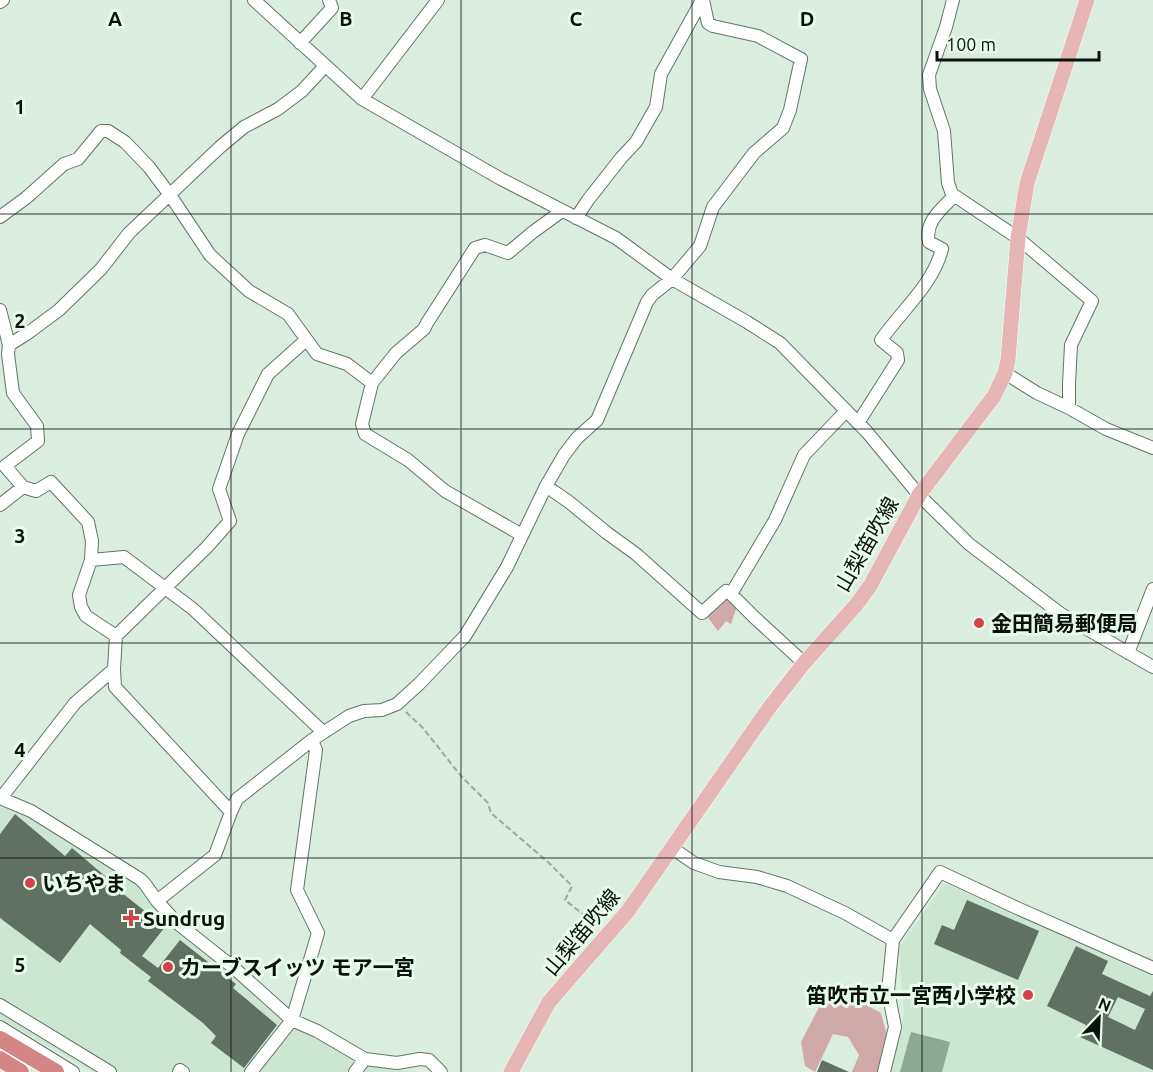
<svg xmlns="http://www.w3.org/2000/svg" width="1153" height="1072" font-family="Ubuntu,'Noto Sans JP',sans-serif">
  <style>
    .built { fill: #cce6d1 }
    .forest { fill: #d0aaa8 }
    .water { fill: #8da993 }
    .building { fill: #607163; fill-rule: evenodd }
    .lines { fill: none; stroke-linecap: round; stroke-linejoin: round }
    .minor-casing { stroke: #637567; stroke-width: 14 }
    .major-casing { stroke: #fff; stroke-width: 16 }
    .highway-casing { stroke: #fff; stroke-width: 18 }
    .path { stroke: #9baa9e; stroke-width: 2; stroke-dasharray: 6 3; stroke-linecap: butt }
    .minor { stroke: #fff; stroke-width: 12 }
    .major { stroke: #e5b6b5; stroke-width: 15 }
    .highway { stroke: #d38684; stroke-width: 16 }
    .grid { fill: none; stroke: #0a110c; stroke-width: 1.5; stroke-opacity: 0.55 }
    .poi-dot { fill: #d14249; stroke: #e7fbeb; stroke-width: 2 }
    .labels { text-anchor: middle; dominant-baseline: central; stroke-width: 6; stroke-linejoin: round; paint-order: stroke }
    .street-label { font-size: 21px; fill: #0a110c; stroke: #e7fbeb }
    .poi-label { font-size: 21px; font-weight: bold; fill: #0a110c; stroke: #e7fbeb; text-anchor: start }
    .grid-label { font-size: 20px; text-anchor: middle; font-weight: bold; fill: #0a110c; stroke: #e7fbeb; stroke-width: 6; stroke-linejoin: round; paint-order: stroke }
  </style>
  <rect width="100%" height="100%" fill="#daedde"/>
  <path class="built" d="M0,803l14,2 125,77 154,144 74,40 52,6h-326l-93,-54z
    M945,883l208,94v95h-262l13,-58 -5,-66z"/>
  <path class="forest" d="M727,595l10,11 -6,18 -5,-3 -8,10 -12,-16z
    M842,992l39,21 7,26 -8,33h-28l7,-17 -11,-18 -15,-3 -18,38 -10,-6 -4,-24 25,-48z"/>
  <path class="water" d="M911,1032l39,10 -8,30h-42z"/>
  <path class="building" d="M15,814l50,42 7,-8 46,39 -1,2 48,38 -23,29 16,12 22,-28 56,44 -3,4 44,37 -33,43 -33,-25 5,-7 -13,-13 -55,-42 3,-4 -31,-24 1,-3 -31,-26 -30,39 -60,-45v-84z
    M967,900l72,31 -21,49 -84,-36 8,-19 12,5z
    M1076,946l32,15 -6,13 48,22 3,-5v79l-73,-33 6,-12 -39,-19zM1118,997l27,12 -10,21 -27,-13z
    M822,1060l27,12h-32z"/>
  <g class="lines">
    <g class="minor-casing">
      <path id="minor" d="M254,0l108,99 139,80 115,59 56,41 75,43 33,21 87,89 52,63 50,49 92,70 92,53
        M953,0l-7,27 -17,48 1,14 14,42 4,52 4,11 66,44 74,63 -21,44 -2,39v24
        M0,2l3,-2
        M300,43l32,-35 -3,-8
        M362,99l76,-99
        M0,217l26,-19 38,-34 14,-5 23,-28h7l17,11 24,25 21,28 40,60 39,36 39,23 29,40 30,10 25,19 -10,41 3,10 43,26 37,31 77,44
        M576,218l12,-18 33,-42 15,-16 20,-35 5,-33 41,-74
        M0,310l9,35 -1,9 5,39 24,33 1,15 -33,25 18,21 13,4 15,-9 37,40 4,19 -1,19 -12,35 2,12 5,9 30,20
        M9,345l19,-12 31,-23 42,-41 28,-36 91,-86 24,-20 34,-18 24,-18 23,-25
        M1005,373l32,20 32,15 37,21 47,19
        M372,383l24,-30 28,-24 3,-6 48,-75 10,-3 23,8 25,-21 29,-21
        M858,423l40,-63 -1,-7 -16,-13c20,-29 52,-55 61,-91l-13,-7c-5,-20 13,-33 25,-46
        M546,486l23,16 38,31 29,21 66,59 24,-22 5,3 23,23 50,46
        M0,505l23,-18
        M91,560l33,-3 69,52 130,123
        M731,594l44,-74 29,-65 42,-44
        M1128,653l25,-64
        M0,798l31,13 109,68 5,5 12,17 19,21 58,46 58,52 25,11 48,28 32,4 23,-4 9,1 12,12
        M1,798l74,-95 39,-34
        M231,812l-116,-125 -1,-18 2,-33 91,-89 23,-26 -11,-32 19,-55 30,-60 38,-34
        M672,848l22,15 25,9 38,5 30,9 58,27 48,27
        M157,901l58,-46 16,-43 6,-13 75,-59 37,-24 15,-5 18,-1 15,-6 22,-20 46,-48 42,-69 39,-81 18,-31 13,-17 20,-18 50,-118 5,-7 20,-16 28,-33 13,-39 41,-54 29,-25 7,-18 11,-51 -43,-23 -45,-10 -5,-3 -5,-23
        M0,1005l110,67
        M0,1027l73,45
        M179,1072l1,-2 3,2
        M251,1072l41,-52 26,-87 -21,-43 19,-140 -4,-10
        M355,1072l10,-13
        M884,1072l11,-45 -7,-36 5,-51 47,-68 77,36 136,60"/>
    </g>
    <g class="major-casing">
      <path id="major" d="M511,1072l38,-70 79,-91 141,-203 35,-45 52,-58 14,-19 49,-91 75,-99 11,-23 3,-13 10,-122 9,-55 60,-183"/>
    </g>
    <g class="highway-casing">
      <path id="highway" d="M0,1039l56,33
        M0,1059l21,13"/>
    </g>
    <path class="path" d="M406,712l17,16 38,48 27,27 3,10 58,50 23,23 -7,14 33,26"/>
    <use href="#minor" class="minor"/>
    <use href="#major" class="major"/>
    <use href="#highway" class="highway"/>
  </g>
  <path class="grid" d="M231,0v1072M461,0v1072M692,0v1072M922,0v1072M0,214h1153M0,429h1153M0,643h1153M0,858h1153"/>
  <g class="poi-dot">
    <circle cx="979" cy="623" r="6"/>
    <circle cx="30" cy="883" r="6"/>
    <path d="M128 909h6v6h6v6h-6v6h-6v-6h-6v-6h6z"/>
    <circle cx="168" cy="967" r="6"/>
    <circle cx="1028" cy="995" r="6"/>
  </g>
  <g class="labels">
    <g class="street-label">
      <text transform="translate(866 544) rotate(-60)">山梨笛吹線</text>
      <text transform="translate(581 932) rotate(-50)">山梨笛吹線</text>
    </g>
    <g class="poi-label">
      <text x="991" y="623">金田簡易郵便局</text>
      <text x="42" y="883">いちやま</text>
      <text x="143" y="918">Sundrug</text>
      <text x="180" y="967">カーブスイッツ モア一宮</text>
      <text x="1016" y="995" text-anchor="end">笛吹市立一宮西小学校</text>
    </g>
  </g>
  <g class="grid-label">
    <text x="115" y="26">A</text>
    <text x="346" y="26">B</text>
    <text x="576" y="26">C</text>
    <text x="807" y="26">D</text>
    <text x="20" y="114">1</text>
    <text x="20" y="328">2</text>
    <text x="20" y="543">3</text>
    <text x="20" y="757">4</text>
    <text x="20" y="972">5</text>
  </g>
  <g transform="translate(1099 1018) rotate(23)" stroke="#e7fbeb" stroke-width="4.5" paint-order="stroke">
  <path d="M0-4.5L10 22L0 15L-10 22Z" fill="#0a110c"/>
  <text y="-9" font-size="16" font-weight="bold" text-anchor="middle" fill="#0a110c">N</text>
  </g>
  <path d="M937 51v9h162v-9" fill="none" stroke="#0a110c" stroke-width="3"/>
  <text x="946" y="51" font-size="18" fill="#0a110c" stroke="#e7fbeb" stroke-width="4.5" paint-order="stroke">100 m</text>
</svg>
